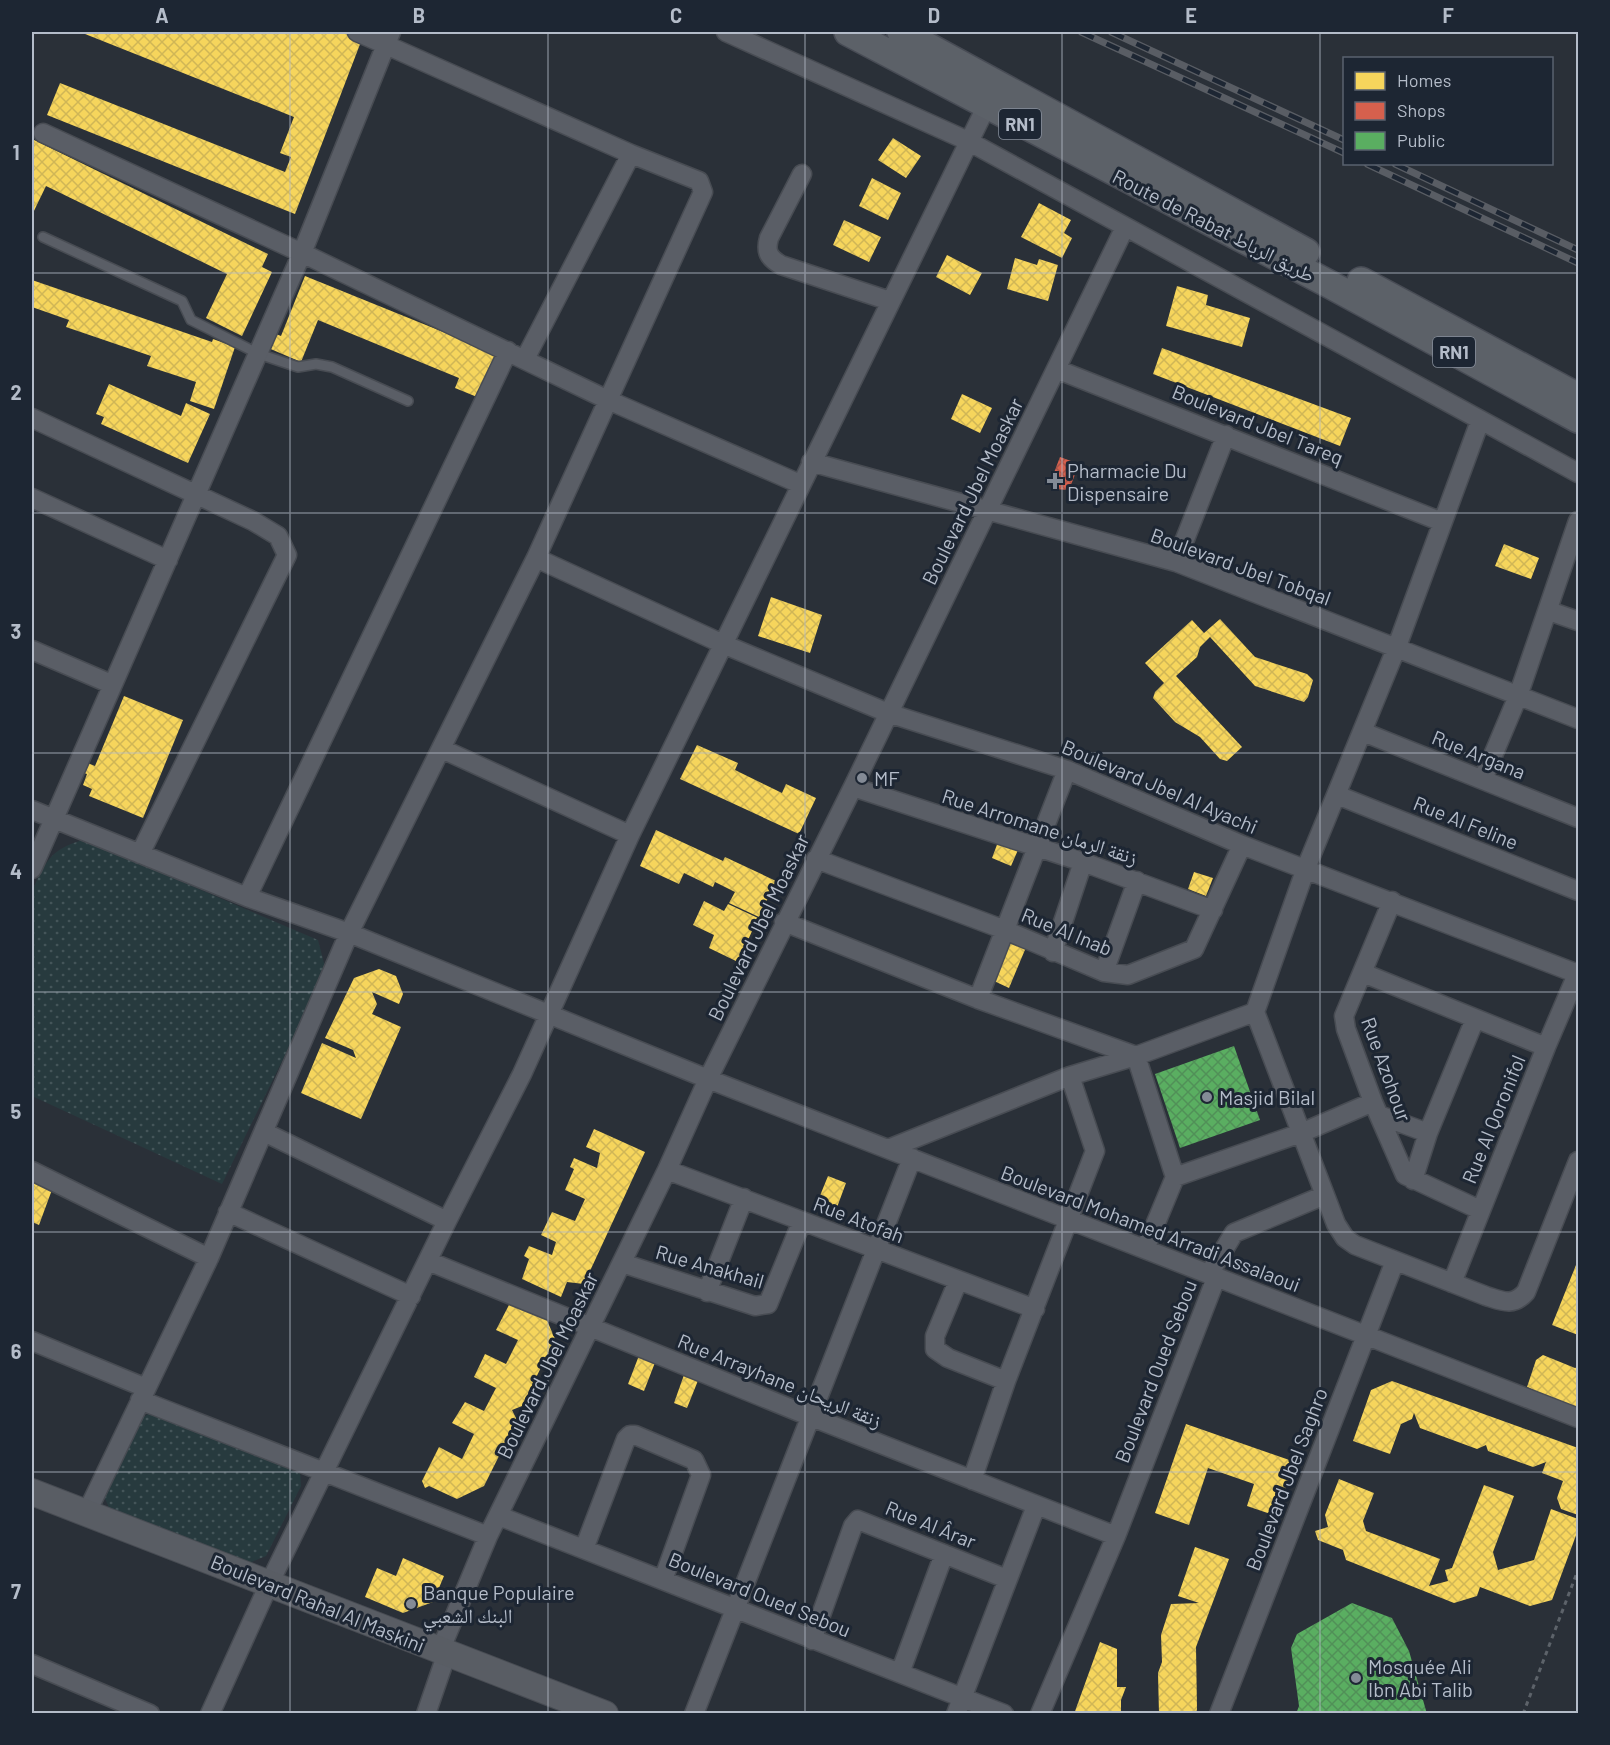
<svg xmlns="http://www.w3.org/2000/svg" width="1610" height="1745" font-family="Barlow,'Noto Naskh Arabic',sans-serif">
  <style>
    .grass { fill: url(#grass-dots) }
    .homes { fill: url(#homes-cross-hatch) }
    .shops { fill: url(#shops-cross-hatch) }
    .public { fill: url(#public-cross-hatch) }
    .lines { fill: none; stroke-linecap: round; stroke-linejoin: round }
    .lane-casing { stroke: #484c53; stroke-width: 12 }
    .street-casing { stroke: #484c53; stroke-width: 21 }
    .secondary-casing { stroke: #484c53; stroke-width: 28 }
    .primary-casing { stroke: #484c55; stroke-width: 30 }
    .path { stroke: #5d636a; stroke-width: 3; stroke-dasharray: 4.5 4.5; stroke-linecap: butt }
    .lane { stroke: #5a5e66; stroke-width: 9 }
    .street { stroke: #5a5e66; stroke-width: 18 }
    .secondary { stroke: #595d64; stroke-width: 26 }
    .primary { stroke: #5c6168; stroke-width: 27 }
    .rail-casing { stroke: #595d64; stroke-width: 7 }
    .rail { stroke: #1d2633; stroke-width: 4.5; stroke-dasharray: 14; stroke-linecap: butt }
    .grid { fill: none; stroke: #b4bcc9; stroke-width: 1.5; stroke-opacity: 0.55 }
    .poi-dot { fill: #848b96; stroke: #1d2633; stroke-width: 2 }
    .labels { text-anchor: middle; dominant-baseline: central; stroke-width: 6; stroke-linejoin: round; paint-order: stroke }
    .shield { fill: #1d2633; stroke: #878f9c; stroke-width: 1.5 }
    .shield-label { font-size: 18px; font-weight: bold; fill: #b4bcc9 }
    .street-label { font-size: 20px; fill: #b4bcc9; stroke: #1d2633 }
    .poi-label { font-size: 20px; fill: #b4bcc9; stroke: #1d2633; text-anchor: start }
    .neatline { fill: none; stroke: #b4bcc9; stroke-width: 2 }
    .grid-label { font-size: 20px; text-anchor: middle; font-weight: bold; fill: #b4bcc9 }
  </style>
  <defs>
    <pattern id="grass-dots" width="8" height="8" patternUnits="userSpaceOnUse" patternTransform="scale(1.5)"><rect width="8" height="8" fill="#273a3e"/><path d="M2 2h.1M6 6h.1" fill="none" stroke="#445559" stroke-width="1.8" stroke-linecap="round"/></pattern>
    <pattern id="homes-cross-hatch" width="8" height="8" patternUnits="userSpaceOnUse" patternTransform="scale(1.5)"><rect width="8" height="8" fill="#f6d55c"/><path d="M0 0l8 8M0 8l8-8" fill="none" stroke="#d0b656"/></pattern>
    <pattern id="shops-cross-hatch" width="8" height="8" patternUnits="userSpaceOnUse" patternTransform="scale(1.5)"><rect width="8" height="8" fill="#d6604d"/><path d="M0 0l8 8M0 8l8-8" fill="none" stroke="#a65448"/></pattern>
    <pattern id="public-cross-hatch" width="8" height="8" patternUnits="userSpaceOnUse" patternTransform="scale(1.5)"><rect width="8" height="8" fill="#5aae61"/><path d="M0 0l8 8M0 8l8-8" fill="none" stroke="#519058"/></pattern>
  </defs>
  <rect width="100%" height="100%" fill="#2a3038"/>
  <path class="grass" d="M84,840l234,100 8,31 -104,213 -190,-88v-204c12,-29 19,-44 52,-52z
    M152,1411l148,59 1,16 -35,70 -17,7 -139,-53 -6,-14 32,-73z"/>
  <path class="homes" d="M80,32h263l19,7 -67,175 -248,-99 13,-32 225,89 6,-15 -11,-4 14,-36z
    M893,138l28,18 -15,22 -28,-18z
    M32,139l236,115 -6,13 10,5 -30,64 -36,-18 21,-44 -181,-88 -14,29z
    M872,178l29,15 -13,27 -29,-14z
    M1039,203l32,17 -7,13 8,5 -10,20 -41,-21z
    M844,220l37,17 -12,25 -36,-17z
    M947,255l35,18 -12,22 -34,-18z
    M1015,258l22,7 2,-6 19,6 -10,36 -41,-12z
    M305,276l195,79 -18,44 -27,-11 4,-10 -141,-58 -17,42 -35,-15 5,-15 10,4z
    M32,280l180,62 1,-3 22,8 -21,62 -24,-8 6,-19 -49,-16 4,-10 -85,-29 3,-7 -37,-13z
    M1177,286l31,9 -2,10 44,13 -8,29 -76,-21z
    M1162,348l189,70 -11,28 -187,-72z
    M109,384l72,32 5,-13 24,11 -22,49 -87,-39 3,-7 -8,-3z
    M962,394l30,14 -12,25 -29,-14z
    M1504,544l35,14 -8,21 -36,-13z
    M771,597l51,18 -12,38 -52,-17z
    M1220,619l35,38 52,17 6,6 -5,17 -4,5 -49,-16 -45,-49 -10,10 -3,10 -21,19 66,71 -15,14 -7,-2 -20,-22 -25,-15 -22,-24 2,-6 9,-9 -19,-20 47,-43 12,13z
    M124,696l59,24 -40,98 -54,-22 3,-7 -9,-4 4,-11 -6,-2 4,-10 10,4z
    M697,745l41,18 -3,7 47,23 4,-9 30,14 -17,36 -119,-55z
    M656,830l67,31 2,-4 51,24 -17,36 -30,-14 6,-11 -20,-10 -2,5 -29,-14 -5,11 -39,-18z
    M998,842l20,8 -7,16 -19,-8z
    M1194,872l19,6 -7,18 -18,-7z
    M704,901l20,10 4,-7 30,14 -20,44 -29,-14 5,-13 -21,-10z
    M1012,938l15,7 -18,43 -15,-7z
    M379,969l17,7 7,18 -4,10 -27,-12 5,12 -5,10 29,13 -40,92 -60,-26 21,-50 34,15 -3,-8 -28,-12 29,-60z
    M594,1129l51,23 -61,132 -17,-2 -6,15 -39,-18 7,-20 -5,-3 5,-10 23,9 4,-13 -15,-7 11,-23 23,9 10,-22 -20,-9 9,-21 -4,-2 4,-9 23,10 3,-15 -14,-6z
    M828,1176l18,7 -10,27 -19,-7z
    M32,1179l21,8 -14,38 -7,-3z
    M1576,1265l2,1v69l-26,-10z
    M511,1301l35,17 9,21 -33,67 -10,4 5,10 -33,66 -27,13 -28,-13 -4,2 -3,-7 17,-34 23,12 12,-25 -22,-11 13,-21 19,9 12,-23 -22,-11 11,-23 21,10 12,-24 -22,-10z
    M640,1353l16,7 -12,31 -16,-7z
    M1543,1355l32,13 3,-1v44l-51,-24 9,-27z
    M685,1372l14,6 -12,30 -13,-5z
    M1392,1381l186,67v67l-17,-6 -4,-11 6,-17 -21,-8 4,-11 -13,5 -45,-16 -2,-6 -9,4 -57,-21 -6,-15 -2,6 -11,5 -11,30 -37,-13 18,-51z
    M1186,1424l109,38 -19,54 -29,-10 7,-22 -46,-16 -19,57 -34,-12z
    M1339,1479l35,14 -11,28 3,10 74,28 -11,27 19,-5 -3,-11 7,-2 32,-83 30,11 -21,56 5,18 36,-10 17,-51 27,10v11l-26,70 -22,6 -50,-19 -3,9 -23,7 -108,-43 -3,-10 -25,-10 -3,-9 13,-4 -3,-12z
    M1195,1547l34,12 -33,88 1,62 -1,5h-37l-1,-41 4,-11 -1,-27 10,-31 28,-1 -21,-7z
    M403,1558l41,18 -11,26 -30,11 -38,-16 12,-29 19,8z
    M1100,1642l17,7v38h9l-5,13v14h-47z"/>
  <path class="shops" d="M1060,457l19,7 -10,26 -14,-1 1,-4 -6,-2z"/>
  <path class="public" d="M1234,1046l26,74 -80,28 -25,-74z
    M1352,1603l40,15 17,33 18,63h-82l-1,-4 -2,4h-46l3,-8 -8,-58 6,-14z"/>
  <g class="lines">
    <g class="lane-casing">
      <path id="lane" d="M43,237l139,64 9,19 68,34 39,13 18,-3 16,3 76,34"/>
    </g>
    <g class="street-casing">
      <path id="street" d="M726,32l242,109 610,332
        M43,133l259,120 306,147 192,84
        M802,174l-33,64c-4,14 0,20 12,27l109,36
        M525,359l106,-205
        M1056,369l386,153
        M32,418l221,103 25,15 9,19 -147,299
        M811,462l365,100 402,157
        M32,498l136,62
        M536,558l187,86 165,69 179,57 175,75 336,129
        M1176,562l50,-127
        M1549,611l29,10
        M32,650l79,34
        M1363,732l215,86
        M442,749l188,86
        M1483,779l35,-83 60,-175
        M853,787l230,75 130,48
        M1337,795l241,96
        M32,810l215,87 102,36 359,146 870,339
        M816,859l189,71 99,42 24,3 66,-26 48,-104
        M32,869l270,-616 89,-221
        M247,897l261,-546
        M1392,901l-48,115 2,13 27,73 32,73 75,35
        M784,922l194,77 158,57 39,121 -30,72
        M1053,952l30,-90
        M1104,972l33,-91
        M1363,973l183,74
        M978,999l89,-229
        M1255,1012l81,212 9,14 10,7 131,51c16,5 27,11 40,-4l52,-131
        M1379,1115l49,18
        M264,1132l183,89
        M888,1149l182,-73 66,-20 119,-44 51,-144 90,-219 84,-228
        M667,1170l368,139
        M32,1171l177,87
        M1175,1177l126,-44 72,-31
        M1413,1180l15,-47 47,-114
        M228,1212l183,84
        M428,1261l381,155 307,120
        M622,1263l133,43 13,-2 34,-83
        M1209,1274l25,-41 91,-38
        M958,1281l-23,55v13l13,9 58,23
        M1452,1283l94,-236 32,-75
        M707,1292l37,-94
        M32,1341l114,47
        M140,1400l348,136
        M972,1480l34,-99 89,-230 -25,-75
        M87,1512l122,-254 140,-325 187,-375 167,-366 -4,-11 -68,-27 -274,-122
        M499,1516l505,198
        M584,1549l42,-110 4,-4h5l59,25 7,15 -38,105
        M812,1640l41,-114 5,-6 149,59
        M440,1651l48,-115 179,-366 41,-91 145,-292 272,-560
        M32,1664l118,50
        M900,1673l44,-119
        M210,1714l60,-132 177,-361 75,-147 108,-239 357,-730
        M426,1714l21,-61
        M694,1714l218,-556
        M956,1714l80,-208
        M1040,1714l76,-178 100,-258
        M1219,1714l176,-453"/>
    </g>
    <g class="secondary-casing">
      <path id="secondary" d="M32,1492l573,222"/>
    </g>
    <g class="primary-casing">
      <path id="primary" d="M848,32l481,252 249,135
        M901,32l405,220
        M1361,281l217,116"/>
    </g>
    <path class="path" d="M1523,1714l55,-144"/>
    <use href="#lane" class="lane"/>
    <use href="#street" class="street"/>
    <use href="#secondary" class="secondary"/>
    <use href="#primary" class="primary"/>
    <g class="rail-casing">
      <path id="rail" d="M1081,32l263,121
        M1111,32l233,108
        M1367,164l211,99
        M1395,164l183,86"/>
    </g>
    <use href="#rail" class="rail"/>
  </g>
  <path class="grid" d="M290,32v1682M548,32v1682M805,32v1682M1062,32v1682M1320,32v1682M32,273h1546M32,513h1546M32,753h1546M32,992h1546M32,1232h1546M32,1472h1546"/>
  <g class="poi-dot">
    <path d="M1052 472h6v6h6v6h-6v6h-6v-6h-6v-6h6z"/>
    <circle cx="862" cy="778" r="6"/>
    <circle cx="1207" cy="1097" r="6"/>
    <circle cx="411" cy="1604" r="6"/>
    <circle cx="1356" cy="1678" r="6"/>
  </g>
  <g class="labels">
    <g class="shield">
      <rect x="999" y="109" width="42" height="30" rx="4.5"/>
      <rect x="1433" y="337" width="42" height="30" rx="4.5"/>
    </g>
    <g class="shield-label">
      <text x="1020" y="124">RN1</text>
      <text x="1454" y="352">RN1</text>
    </g>
    <g class="street-label">
      <text transform="translate(1214 225) rotate(27)">Route de Rabat طريق الرباط</text>
      <text transform="translate(1258 424) rotate(22)">Boulevard Jbel Tareq</text>
      <text transform="translate(972 491) rotate(-64)">Boulevard Jbel Moaskar</text>
      <text transform="translate(1241 566) rotate(20)">Boulevard Jbel Tobqal</text>
      <text transform="translate(1479 754) rotate(22)">Rue Argana</text>
      <text transform="translate(1160 786) rotate(23)">Boulevard Jbel Al Ayachi</text>
      <text transform="translate(1466 822) rotate(22)">Rue Al Feline</text>
      <text transform="translate(1040 826) rotate(18)">Rue Arromane زنقة الرمان</text>
      <text transform="translate(758 927) rotate(-64)">Boulevard Jbel Moaskar</text>
      <text transform="translate(1067 931) rotate(22)">Rue Al Inab</text>
      <text transform="translate(1387 1069) rotate(70)">Rue Azohour</text>
      <text transform="translate(1493 1119) rotate(-68)">Rue Al Qoronifol</text>
      <text transform="translate(859 1219) rotate(21)">Rue Atofah</text>
      <text transform="translate(1151 1228) rotate(21)">Boulevard Mohamed Arradi Assalaoui</text>
      <text transform="translate(710 1266) rotate(16)">Rue Anakhail</text>
      <text transform="translate(547 1365) rotate(-64)">Boulevard Jbel Moaskar</text>
      <text transform="translate(1155 1371) rotate(-69)">Boulevard Oued Sebou</text>
      <text transform="translate(780 1380) rotate(22)">Rue Arrayhane زنقة الريحان</text>
      <text transform="translate(1286 1479) rotate(-69)">Boulevard Jbel Saghro</text>
      <text transform="translate(931 1524) rotate(22)">Rue Al Ârar</text>
      <text transform="translate(760 1594) rotate(22)">Boulevard Oued Sebou</text>
      <text transform="translate(318 1603) rotate(22)">Boulevard Rahal Al Maskini</text>
    </g>
    <g class="poi-label">
      <text x="1067" y="470">Pharmacie Du<tspan x="1067" dy="23">Dispensaire</tspan></text>
      <text x="874" y="778">MF</text>
      <text x="1219" y="1097">Masjid Bilal</text>
      <text x="423" y="1592">Banque Populaire<tspan x="423" dy="23">البنك الشعبي</tspan></text>
      <text x="1368" y="1666">Mosquée Ali<tspan x="1368" dy="23">Ibn Abi Talib</tspan></text>
    </g>
  </g>
  <rect width="1610" height="1745" fill="none" stroke="#1d2633" stroke-width="66"/>
  <rect x="1343" y="57" width="210" height="108" fill="#1d2633" stroke="#59626f" stroke-width="1.5"/>
  <rect x="1355" y="72" width="30" height="18" fill="#f6d55c" stroke="#59626f" stroke-width="1.5"/>
  <text x="1397" y="87" font-size="18" fill="#b4bcc9">Homes</text>
  <rect x="1355" y="102" width="30" height="18" fill="#d6604d" stroke="#59626f" stroke-width="1.5"/>
  <text x="1397" y="117" font-size="18" fill="#b4bcc9">Shops</text>
  <rect x="1355" y="132" width="30" height="18" fill="#5aae61" stroke="#59626f" stroke-width="1.5"/>
  <text x="1397" y="147" font-size="18" fill="#b4bcc9">Public</text>
  <rect x="33" y="33" width="1544" height="1679" class="neatline"/>
  <g class="grid-label">
    <text x="162" y="23">A</text>
    <text x="419" y="23">B</text>
    <text x="676" y="23">C</text>
    <text x="934" y="23">D</text>
    <text x="1191" y="23">E</text>
    <text x="1448" y="23">F</text>
    <text x="16" y="160">1</text>
    <text x="16" y="400">2</text>
    <text x="16" y="639">3</text>
    <text x="16" y="879">4</text>
    <text x="16" y="1119">5</text>
    <text x="16" y="1359">6</text>
    <text x="16" y="1599">7</text>
  </g>
</svg>
